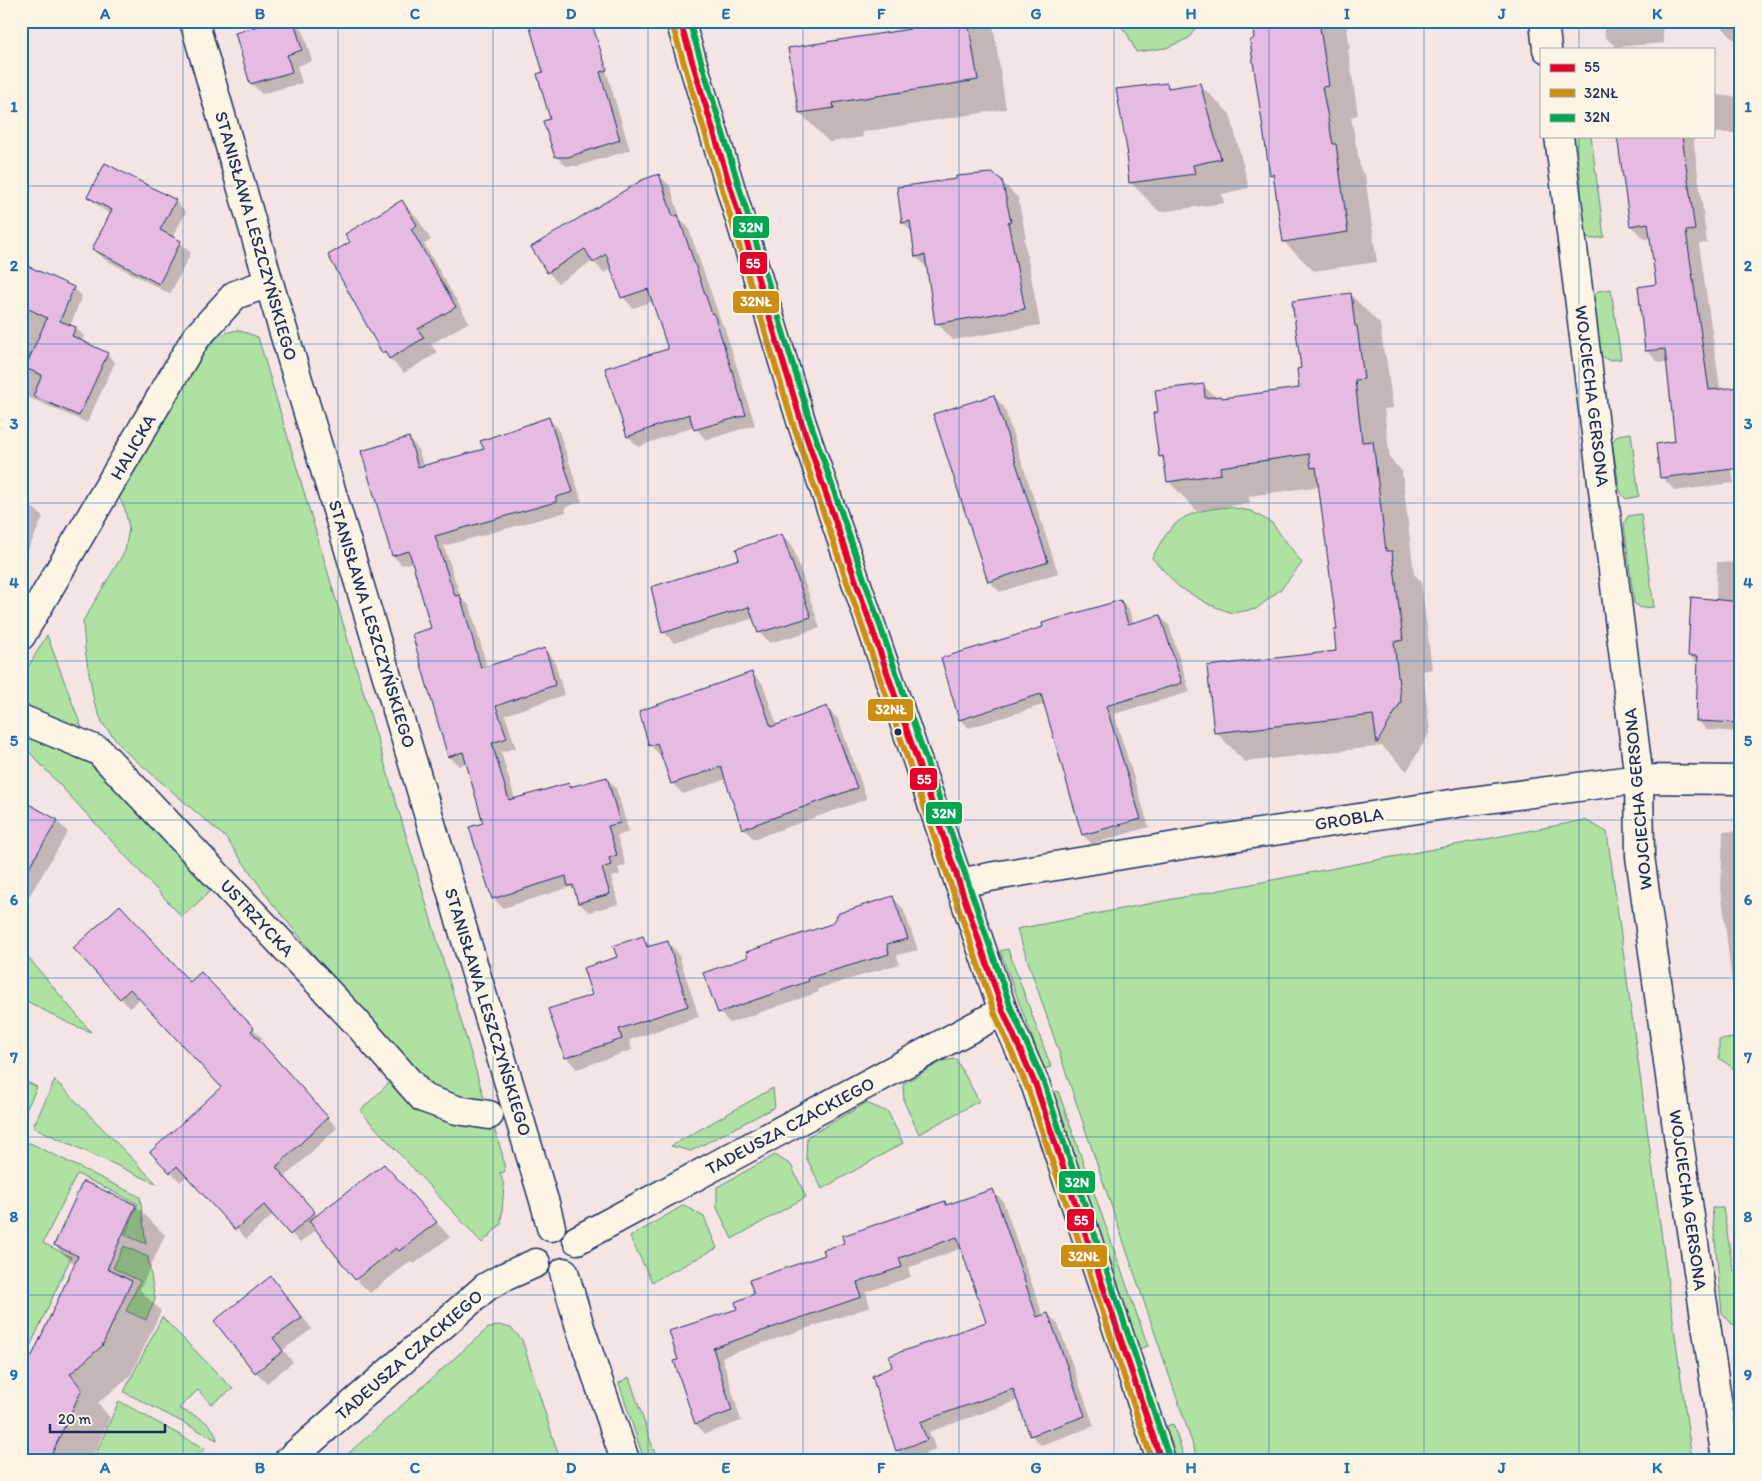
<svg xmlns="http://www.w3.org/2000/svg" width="1762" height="1481" font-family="Itim,sans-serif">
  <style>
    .green { fill: #aee1a2; stroke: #648880 }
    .shadow { fill: #0003 }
    .building { fill: #e6bbe1; stroke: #1b2f5e }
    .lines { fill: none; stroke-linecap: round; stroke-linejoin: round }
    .minor-casing { stroke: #1b2f5e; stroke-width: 31 }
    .tertiary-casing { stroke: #1b2f5e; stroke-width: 31 }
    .minor { stroke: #fcf5e5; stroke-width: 28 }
    .tertiary { stroke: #fcf5e5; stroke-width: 28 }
    .bus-1-casing { stroke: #fcf5e5; stroke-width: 10 }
    .bus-2-casing { stroke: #fcf5e5; stroke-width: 10 }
    .bus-3-casing { stroke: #fcf5e5; stroke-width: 10 }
    .bus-1 { stroke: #e4002b; stroke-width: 6 }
    .bus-2 { stroke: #cb8e13; stroke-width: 6 }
    .bus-3 { stroke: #00a651; stroke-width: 6 }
    .grid { fill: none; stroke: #1f6fb2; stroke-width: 1; stroke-opacity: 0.55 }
    .bus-dot { fill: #1b2f5e; stroke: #fcf5e5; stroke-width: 2 }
    .labels { text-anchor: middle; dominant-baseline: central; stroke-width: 5; stroke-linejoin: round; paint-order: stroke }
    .street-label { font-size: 18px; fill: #1b2f5e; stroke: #fcf5e5 }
    .line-badge { stroke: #fcf5e5; stroke-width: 2 }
    .badge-label { font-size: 14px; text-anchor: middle; font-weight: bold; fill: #fff }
    .neatline { fill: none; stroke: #1f6fb2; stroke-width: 2 }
    .grid-label { font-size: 16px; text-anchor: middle; font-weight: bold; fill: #1f6fb2 }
  </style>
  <rect width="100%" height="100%" fill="#f5e4e4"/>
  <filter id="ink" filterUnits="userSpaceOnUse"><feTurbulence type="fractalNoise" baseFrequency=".02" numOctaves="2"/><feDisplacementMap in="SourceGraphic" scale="10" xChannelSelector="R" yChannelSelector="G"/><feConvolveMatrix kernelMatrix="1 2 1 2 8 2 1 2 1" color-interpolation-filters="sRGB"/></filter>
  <g filter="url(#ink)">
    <path class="green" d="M1117,21h83l-11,17 -23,10 -30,4 -8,-17z
      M1572,136h19l13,101 -13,2 -6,-4z
      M1611,289l10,70 -13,1 -8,-5 -7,-57 5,-7z
      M238,330l20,7 226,761 18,55 3,18 -2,2 -3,-1 4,14 -3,38 -19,19 -122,-132 30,-29 33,25 -47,-76 -104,-128 -46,-65 -102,-88 -21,-26 -9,-22 -9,-52 -2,-29 42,-70 4,-23 -4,-19 -7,-14 86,-145c10,-12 19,-18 34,-20z
      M1631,433l8,63 -13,3 -6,-7 -8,-50 6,-7z
      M1229,507l22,4 21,12 30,40 -21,26 -25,20 -24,4 -22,-8 -31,-18 -27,-29c21,-40 33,-47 77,-51z
      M1641,514l13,93 -13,1 -7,-5 -10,-79 4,-8z
      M47,635l40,107 -66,-28v-35z
      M21,733l81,36 115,116 -35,32 -161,-174z
      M1585,820l22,12 85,628h-494l-181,-531z
      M1008,949l43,118 -7,2 -44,-118z
      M28,957l63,75 -21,-8 -49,-26v-34z
      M1741,1037v37l-22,-16v-18z
      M956,1059l23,42 -60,33 -15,-32 -1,-18 39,-23z
      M21,1079l16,8 -16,34z
      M55,1080l102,104 -124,-57z
      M773,1088l2,19 -84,44 -20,-5z
      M1058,1091l90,255 -9,3 -88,-257z
      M866,1103l22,9 15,31 -81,46 -16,-32 1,-20z
      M30,1143l110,54 6,47 -21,-9 13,-31 -61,-30 -34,69 28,14 -43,94 -7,-4v-193l4,-10z
      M775,1155l16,10 15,32 -74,42 -15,-31v-21z
      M684,1205l20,12 13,31 -65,34 -22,-45z
      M1712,1208h11l10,61 8,5v52l-9,-2 -10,-11z
      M124,1246l24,11 7,43 -9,20 -20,-9 14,-30 -27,-13z
      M162,1317l71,72 -22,15 -13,-14 -19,18c16,9 34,12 38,32l-93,-48z
      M499,1325l12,3 11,12 38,120h-219l146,-131z
      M629,1377l28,83h-13l-25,-77z
      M119,1401l86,48 -12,11h-100z
      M1173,1424l12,36h-11l-11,-33z"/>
    <path class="shadow" d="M294,21l9,10 9,30 -15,5 5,17 -40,11 -11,-11z
      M910,21h94l-11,3 13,85 -144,23 1,5 -34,5 -29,-29 112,-83z
      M1253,21h93l4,28h-2l10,66 -7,2 10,54 4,4 12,87 -63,9 -30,-29 -9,-64 -4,-4z
      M1604,21h57l3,22 -48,4 -11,-10z
      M1723,21h18v18h-8l-10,-11z
      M605,67l25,83 -52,16h-12l-10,-10 -4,-37 -13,-44z
      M1167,84l4,5 29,-4 30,29 19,74 -27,6 2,9 -64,9 -29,-29 -4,-27h2z
      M1713,95l28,2v36h-28z
      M1618,136h75l14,107 -8,1 35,239 -59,8 -13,-14 15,-35 -9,-79h-9l-13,-13 11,-65 -6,-47 -7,1 -13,-13z
      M659,175l11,11 11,34 7,7 34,97 2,2 31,99 -49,15 -12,-14 -56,21 -10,-11 42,-86 -17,-49 -20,7 -10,-11 -11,-29 -8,5 -11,-12 -35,22 -10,-11z
      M1001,181l17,17 8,40h-2l16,87 -87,15 -16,-17 -8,-54 -13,-12 -3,-24 -10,-10 -5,-35z
      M89,197l86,4 11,11 -14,26 8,4 11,11 -21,41 -66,-35 -11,-11 18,-34 -11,-6z
      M402,202l14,14 15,24 -7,4 45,78 -38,22 6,9 -33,20 -21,-21 -31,-109z
      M29,268l45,20 8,8 -12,30 6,2 8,8 -3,6 26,12 8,8 -28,61 -66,-29v-109z
      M1350,294l30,30 4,30 2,3 7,51 -9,1 6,50 12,12 12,103 7,7 11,88 -9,2 7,61 -23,39 -25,-25 -137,16 -29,-30 122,-80v-21l-18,-145 -71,10 1,7 -53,8 -29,-30 -3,-20 -5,-5 -1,-42 44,-29 13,13 5,-1 2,2 77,-10 3,-20z
      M993,396l11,11 54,166 -58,19 -11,-11z
      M548,418l10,10 24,74 -17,5 1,5 -122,34 17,52 9,8 17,61 58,-17 9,9 10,36 -59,20 11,33 -15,4 14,47 54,-15 3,4 34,-10 10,10 13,44 -12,4 9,29 -8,3 2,7 -9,2 8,27 -30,8 -10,-9 -3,-11 -5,-5 -68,21 -10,-10 -8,-74 -18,-61 -8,3 -10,-10 -17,-127 -18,-67 -12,3 -9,-9 16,-117 9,10 6,18 61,-17z
      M21,503l14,6 8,8 -19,42 -3,-1z
      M782,535l10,10 28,83 -50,15 -11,-11 -5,-14 -80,25 -10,-11 77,-72z
      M1717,562l24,1v169l-34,-2 -10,-10 2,-55 -10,-10 27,-54z
      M1121,601l8,9 5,14 26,-8 9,9 21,67 -76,22 35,113 -57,17 -9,-9 -37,-131 -77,24 -9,-9z
      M752,673l11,11 14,42 50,-18 11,11 29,80 -113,40 -11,-11 -16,-49 -44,15 -11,-11 -9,-28 -2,1 -11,-11z
      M21,800l36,21 11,11 -43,71 -3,-2 -1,2z
      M1723,831l18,1v190l-5,-4 -15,-129z
      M892,897l11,11 15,42 -21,5 2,9 -81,25 1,3 -89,31 -11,-11z
      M643,938l9,9 15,-5 11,11 21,64 -70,23 3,10 -55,19 -10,-11 -17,-48 44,-14 24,-38z
      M75,949l116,35h20l52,55 -3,2 77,87 -52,49 33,39 66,-51 66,72 -36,27 -3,-3 -41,32 -14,-14 -39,-50 -17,14 -26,-29 -28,25 -59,-64 -7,7 -9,-10 52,-85 -82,-89 -11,10z
      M84,1183l52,23 29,29 -25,55 21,21 -30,64 -33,28 12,15 -19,42h-70l11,-102 43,-93 -20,-20z
      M993,1191l10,10 40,115 5,-2 10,10 36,102 -53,19 -10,-10 -12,-35 -90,32 7,18 -29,10 -10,-10 -3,-82 94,-46 -26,-74 -54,20 3,9 -45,15 4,15 -148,50 19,64 -36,13 -9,-10 -20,-62 80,-67 89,-51 99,-42 3,4z
      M270,1278l11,11 31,40 -29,21 10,12 -26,21 -11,-11z"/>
    <path class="building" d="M275,21h19l8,29 -15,5 5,17 -42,12 -15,-51z
      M528,21h63l16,49 -7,2 20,68 -52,17h-13l-12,-36 7,-2 -13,-45 6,-2z
      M909,21h59l10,59 -145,23 1,5 -35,5 -11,-65 122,-19z
      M1252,21h67l10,65 -7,1 11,57h3l12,88 -65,10 -10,-68 -3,1 -4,-26 -16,-108 4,-3z
      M1167,83l1,5 32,-5 21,76 -28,6 2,9 -66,9 -3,-28h2l-12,-66z
      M1617,136h65l13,94 -9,1 23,159 32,-3v81l-81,10 -4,-34 19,-3 -10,-92 -20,2 -7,-64 18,-3 -8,-61 -18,3z
      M105,163l71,37 -16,30 21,11 -22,43 -67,-35 20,-39 -25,-13z
      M992,173l10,7 9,42h-3l17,87 -90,15 -10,-69 -10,2 -5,-36 -8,2 -5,-36 59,-8v-3z
      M659,174l14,43 5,-2 34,99h2l32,101 -52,15 -5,-16 -62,23 -22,-69 63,-19 -20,-60 -27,9 -15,-44 -13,9 -8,-14 -38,24 -16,-26 111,-67z
      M402,200l15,25 -6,4 45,78 -38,22 6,9 -35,21 -4,-8 -3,2 -54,-98 22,-13 -5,-8z
      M21,263l53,24 -14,34 16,6 -4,9 36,17 -29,63 -46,-20 9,-21 -17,-7 22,-50 -26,-13z
      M1351,293l4,33h2l7,53 -9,1 7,62 11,-1 13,110h6l11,89 -9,2 7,60 -24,41 -4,-28 -159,18 -7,-67 129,-15 -2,-21h3l-21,-163 -5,1 -2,-14 -89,13 1,7 -54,8 -4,-26 -4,1 -4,-27 -2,-17 5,-1 -3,-22 49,-6 1,14 16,-2 1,2 77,-10 -2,-19 4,-1 -9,-67z
      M994,395l54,167 -60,20 -55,-168z
      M549,417l24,75 -17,5v5l-121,34 20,60 5,-1 21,73 64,-20 6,19 4,18 -59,21 11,32 -15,5 17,57 60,-17 1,4 37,-10 13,46 -12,3 9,29 -8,3 2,7 -9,3 8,26 -32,9 -5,-18 -5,1 -2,-10 -74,23 -23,-72 14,-4 -20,-71 -15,5 -36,-123 19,-6 -22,-77 -17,5 -31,-105 48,-14 9,30 66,-18 -4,-8z
      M782,534l29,83 -53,16 -9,-26 -87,26 -11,-46 88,-28 -3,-10z
      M1691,597l50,5v121l-45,-2 2,-65h-10z
      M1121,600l7,24 32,-9 22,68 -76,23 35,113 -59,16 -41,-141 -82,26 -18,-62 102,-31 -1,-4z
      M752,672l19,55 56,-21 30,82 -115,41 -21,-62 -50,17 -14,-41 -8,3 -10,-35z
      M21,800l37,20 -37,60z
      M893,896l15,43 -21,5 2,10 -81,24 1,3 -91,32 -15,-40 45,-16 -2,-5 85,-28 8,-11z
      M120,905l70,77 11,-10 53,56 -3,3 77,86 -52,50 39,45 -25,23 -26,-30 -29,25 -58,-64 -7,7 -20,-21 71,-65 -91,-98 -10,10 -47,-51z
      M643,936l4,11 21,-6 20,65 -69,23 3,10 -57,19 -17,-49 44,-14 -9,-27 34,-11 -4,-11z
      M384,1164l53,58 -38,29 -3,-3 -41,32 -46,-59z
      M83,1181l53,24 -29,64 25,12 -30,65 -32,28 12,15 -33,71h-28v-108l11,4 46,-100 -24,-11z
      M993,1189l44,128 11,-4 37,103 -55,20 -17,-47 -93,33 7,18 -31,11 -24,-75 20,-9 -3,-11 97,-34 -29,-85 -58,21 3,9 -45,15 4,15 -148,51 19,63 -37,13 -21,-63 4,-1 -9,-29 68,-22 -2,-7 19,-8 -5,-14 76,-25 -2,-5 21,-7 -2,-7 103,-35 1,4z
      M271,1276l31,42 -29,20 10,13 -28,22 -41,-52z"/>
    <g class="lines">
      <g class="minor-casing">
        <path id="minor" d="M194,21l75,262 277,924 5,20
          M1544,21l3,28
          M1559,136l80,643 1,77 38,279 48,325
          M21,636l174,-297 40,-44 34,-12
          M21,719l78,32 257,271 67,76 34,12 32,5
          M959,883l36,-7 205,-34 264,-40 175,-23 102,1
          M577,1240l426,-229
          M564,1272l16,55 45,133
          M289,1460l197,-173 18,-10 32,-14"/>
      </g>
      <g class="tertiary-casing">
        <path id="tertiary" d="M680,21l122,403 201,587 33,75 125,374"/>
      </g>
      <use href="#minor" class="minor"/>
      <use href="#tertiary" class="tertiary"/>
      <g class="bus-1-casing">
        <path id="bus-1" d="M680,21l122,403 201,587 33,75 125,374"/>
      </g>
      <g class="bus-2-casing">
        <path id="bus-2" d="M672,24l122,403 201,587 33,75 124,371"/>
      </g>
      <g class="bus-3-casing">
        <path id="bus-3" d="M689,21l121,400 201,587 33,75 125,374"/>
      </g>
      <use href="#bus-1" class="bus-1"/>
      <use href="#bus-2" class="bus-2"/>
      <use href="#bus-3" class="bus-3"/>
    </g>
  </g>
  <path class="grid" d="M183,21v1439M338,21v1439M493,21v1439M648,21v1439M803,21v1439M959,21v1439M1114,21v1439M1269,21v1439M1424,21v1439M1579,21v28M1579,136v1324M21,186h1720M21,344h1720M21,503h1720M21,661h1720M21,820h1720M21,978h1720M21,1137h1720M21,1295h1720"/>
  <circle class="bus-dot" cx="898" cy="732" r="4.5"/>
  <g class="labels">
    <g class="street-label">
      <text transform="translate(256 236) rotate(74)">STANISŁAWA LESZCZYŃSKIEGO</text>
      <text transform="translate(1592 396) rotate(83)">WOJCIECHA GERSONA</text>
      <text transform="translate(133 447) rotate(-60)">HALICKA</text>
      <text transform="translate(372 624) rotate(73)">STANISŁAWA LESZCZYŃSKIEGO</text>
      <text transform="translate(1638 799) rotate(-95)">WOJCIECHA GERSONA</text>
      <text transform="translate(1349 819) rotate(-9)">GROBLA</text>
      <text transform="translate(257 918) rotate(47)">USTRZYCKA</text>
      <text transform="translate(488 1012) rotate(73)">STANISŁAWA LESZCZYŃSKIEGO</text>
      <text transform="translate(790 1126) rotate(-28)">TADEUSZA CZACKIEGO</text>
      <text transform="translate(1688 1200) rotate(82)">WOJCIECHA GERSONA</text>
      <text transform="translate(409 1355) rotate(-41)">TADEUSZA CZACKIEGO</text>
    </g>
  </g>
  <g class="line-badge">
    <rect x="732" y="215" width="38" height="24" rx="5" fill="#00a651"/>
    <rect x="739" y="251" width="29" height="24" rx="5" fill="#e4002b"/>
    <rect x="732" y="290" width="48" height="24" rx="5" fill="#cb8e13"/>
    <rect x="867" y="698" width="47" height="24" rx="5" fill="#cb8e13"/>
    <rect x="909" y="767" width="29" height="24" rx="5" fill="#e4002b"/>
    <rect x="925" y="801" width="38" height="24" rx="5" fill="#00a651"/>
    <rect x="1058" y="1170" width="38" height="24" rx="5" fill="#00a651"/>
    <rect x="1066" y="1208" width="29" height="24" rx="5" fill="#e4002b"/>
    <rect x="1060" y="1244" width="48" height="24" rx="5" fill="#cb8e13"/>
  </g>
  <g class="badge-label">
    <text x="751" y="232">32N</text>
    <text x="753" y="268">55</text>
    <text x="756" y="306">32NŁ</text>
    <text x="891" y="714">32NŁ</text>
    <text x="924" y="784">55</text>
    <text x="944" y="818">32N</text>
    <text x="1077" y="1187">32N</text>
    <text x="1081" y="1225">55</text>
    <text x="1084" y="1261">32NŁ</text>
  </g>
  <rect width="1762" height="1481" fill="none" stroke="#fcf5e5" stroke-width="55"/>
  <rect x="1540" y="48" width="175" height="90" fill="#fcf5e5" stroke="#a2a6af"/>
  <rect x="1550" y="64" width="25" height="8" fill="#e4002b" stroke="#a2a6af"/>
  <text x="1584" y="72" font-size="15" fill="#1b2f5e">55</text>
  <rect x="1550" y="89" width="25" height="8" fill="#cb8e13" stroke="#a2a6af"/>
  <text x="1584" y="98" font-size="15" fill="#1b2f5e">32NŁ</text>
  <rect x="1550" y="114" width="25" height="8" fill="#00a651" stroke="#a2a6af"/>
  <text x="1584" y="122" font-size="15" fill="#1b2f5e">32N</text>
  <path d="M50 1424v8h115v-8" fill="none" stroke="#1b2f5e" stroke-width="2.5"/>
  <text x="58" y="1424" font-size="15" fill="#1b2f5e" stroke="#fcf5e5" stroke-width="4" paint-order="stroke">20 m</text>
  <rect x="28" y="28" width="1706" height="1426" class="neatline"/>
  <g class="grid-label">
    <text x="105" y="19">A</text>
    <text x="260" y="19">B</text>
    <text x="415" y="19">C</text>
    <text x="571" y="19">D</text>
    <text x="726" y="19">E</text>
    <text x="881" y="19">F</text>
    <text x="1036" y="19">G</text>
    <text x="1191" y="19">H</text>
    <text x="1347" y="19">I</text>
    <text x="1502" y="19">J</text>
    <text x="1657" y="19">K</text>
    <text x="14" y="112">1</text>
    <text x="1748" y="112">1</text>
    <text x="14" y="271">2</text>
    <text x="1748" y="271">2</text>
    <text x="14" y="429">3</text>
    <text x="1748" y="429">3</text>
    <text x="14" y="588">4</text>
    <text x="1748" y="588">4</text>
    <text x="14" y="746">5</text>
    <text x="1748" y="746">5</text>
    <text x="14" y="905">6</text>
    <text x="1748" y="905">6</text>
    <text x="14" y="1063">7</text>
    <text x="1748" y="1063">7</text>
    <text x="14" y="1222">8</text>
    <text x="1748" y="1222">8</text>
    <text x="14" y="1380">9</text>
    <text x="1748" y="1380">9</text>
    <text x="105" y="1473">A</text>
    <text x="260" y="1473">B</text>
    <text x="415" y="1473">C</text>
    <text x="571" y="1473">D</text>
    <text x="726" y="1473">E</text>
    <text x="881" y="1473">F</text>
    <text x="1036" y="1473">G</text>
    <text x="1191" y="1473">H</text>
    <text x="1347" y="1473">I</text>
    <text x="1502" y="1473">J</text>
    <text x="1657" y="1473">K</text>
  </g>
</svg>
